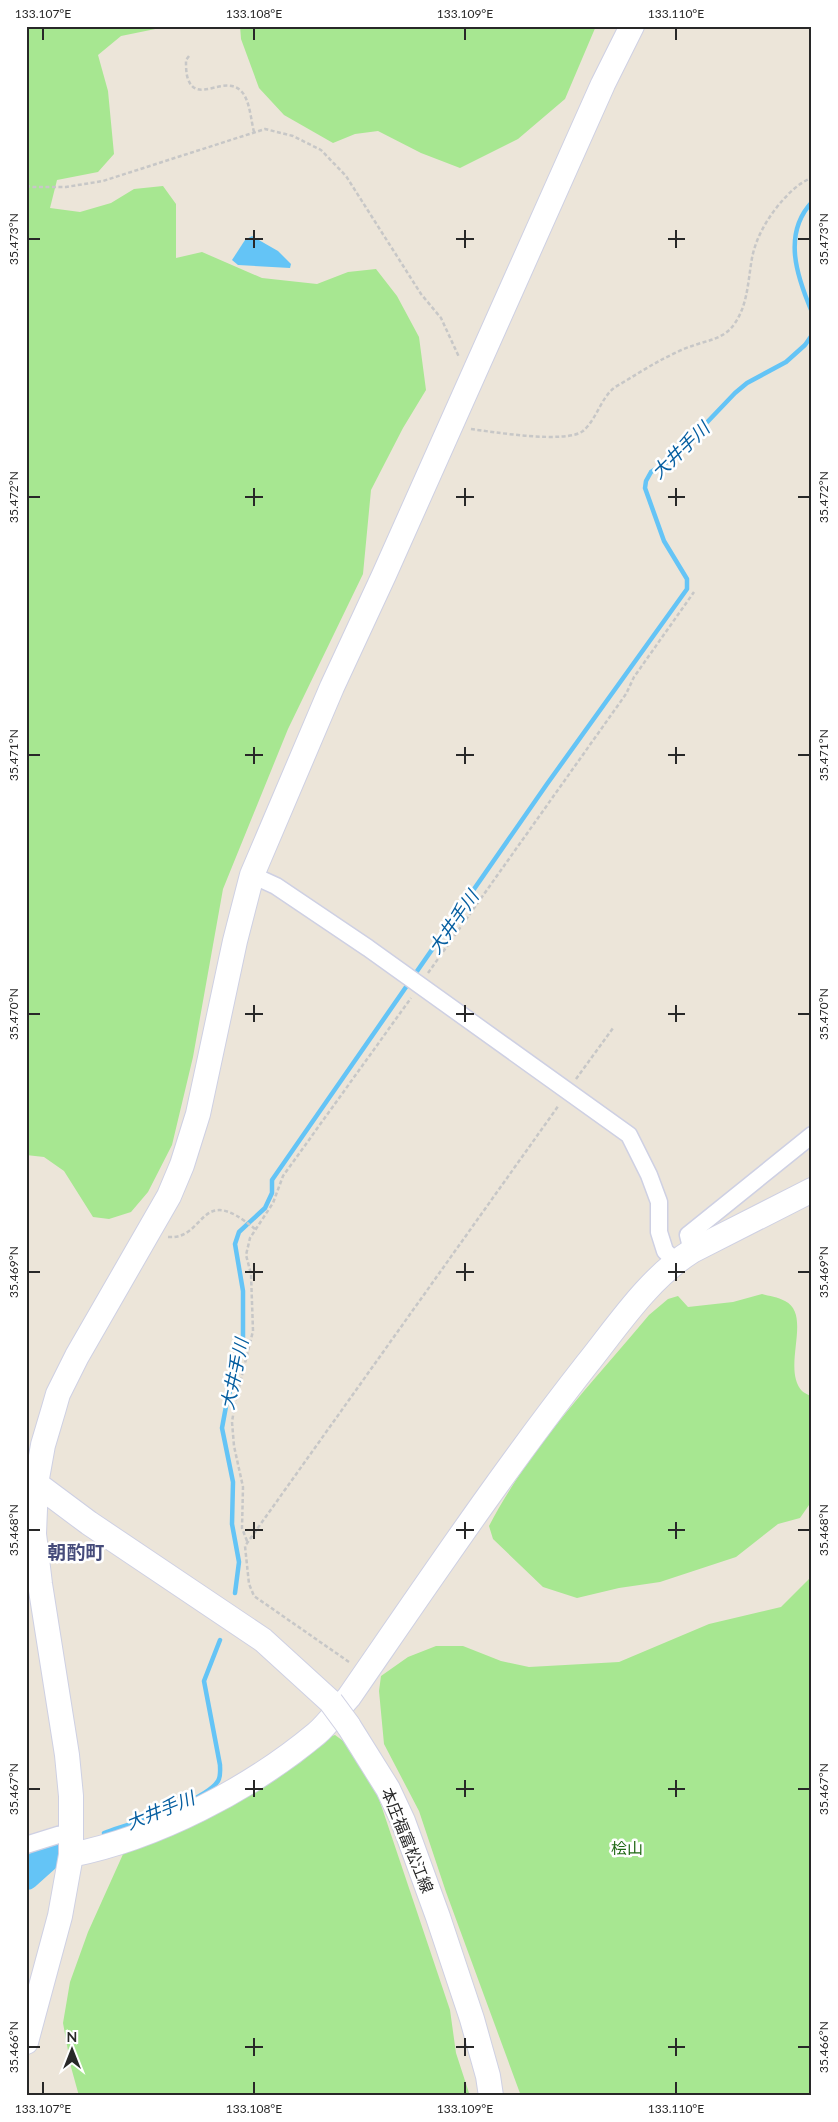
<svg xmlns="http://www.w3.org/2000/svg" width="838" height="2122" font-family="Lato,'Noto Sans JP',sans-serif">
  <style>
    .green { fill: #a7e791 }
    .water { fill: #64c4f6 }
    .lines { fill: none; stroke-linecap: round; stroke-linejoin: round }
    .stream { stroke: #64c4f6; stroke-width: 4.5 }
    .river { stroke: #64c4f6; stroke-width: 28 }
    .street-casing { stroke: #ced0e3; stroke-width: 19 }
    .secondary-casing { stroke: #ced0e3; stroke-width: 26 }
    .path { stroke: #c7c7c7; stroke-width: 2.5; stroke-dasharray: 4 2.5; stroke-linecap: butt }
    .street { stroke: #fff; stroke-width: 16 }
    .secondary { stroke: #fff; stroke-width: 24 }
    .secondary-bridge-casing { stroke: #ced0e3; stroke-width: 26; stroke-linecap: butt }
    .secondary-bridge { stroke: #fff; stroke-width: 24 }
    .ticks { fill: none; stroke: #282828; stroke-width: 2 }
    .labels { text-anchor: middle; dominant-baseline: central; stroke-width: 5; stroke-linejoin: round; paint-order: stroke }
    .street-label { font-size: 16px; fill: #282828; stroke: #fff }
    .park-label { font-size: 16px; fill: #206915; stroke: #fff }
    .water-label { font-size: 18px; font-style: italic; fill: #055ea0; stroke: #fff }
    .quarter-label { font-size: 19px; font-weight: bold; fill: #464c7b; stroke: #fff }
    .neatline { fill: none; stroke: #282828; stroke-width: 2 }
    .ticks-label { font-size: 12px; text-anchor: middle; fill: #282828 }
  </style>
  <rect width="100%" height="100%" fill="#ece5d9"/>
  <path class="green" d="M26,26h144l-49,10 -23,19 10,36 6,63 -16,18 -41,8 -7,28 30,4 31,-9 23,-14 29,-3 13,18v54l26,-6 60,26 55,6 31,-12 28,-3 21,27 22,41 7,53 -23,38 -32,62 -8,84 -75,155 -65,160 -30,168 -21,88 -24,47 -17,20 -22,7 -16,-2 -29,-46 -20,-14 -18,-2z
    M240,26h356l-31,73 -47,40 -58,29 -39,-15 -43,-22 -23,3 -22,9 -49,-28 -25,-27 -18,-49z
    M762,1294c7,2 16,3 23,7 28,14 -4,67 17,90 2,2 7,4 10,6v100l-3,8 -9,13 -22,6 -42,33 -76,25 -41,6 -42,10 -34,-11 -50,-48 -4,-13c41,-79 104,-144 160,-211l19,-16 10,-3 10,11 45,-5z
    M812,1576v520h-291l-75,-204 -27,-81 -35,-67 -5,-53 2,-15 27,-19 28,-11h27l38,15 28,6 90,-5 90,-38 72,-17z
    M335,1735l11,8 28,41 76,226 6,43 14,43h-391l-8,-29 -8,-44 7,-41 18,-50 36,-80 193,-111z"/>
  <path class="water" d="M252,236l26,15 13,13 -1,4 -52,-3 -6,-5 13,-20z"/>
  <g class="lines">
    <path class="stream" d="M812,202c-30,32 -15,75 0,110
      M235,1593l4,-31 -7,-38 1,-42 -11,-54 5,-27 16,-53v-57l-8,-47 4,-12 26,-24 7,-15v-13l275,-396 140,-195v-10l-23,-38 -19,-53 1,-7 5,-9 21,-13 63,-66 12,-10 39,-21 19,-17 7,-10
      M104,1833c25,-9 101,-31 114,-52 3,-5 2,-10 2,-16l-16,-84 16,-41"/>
    <path class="river" d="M26,1876l29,-26"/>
    <g class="street-casing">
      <path id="street" d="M252,875l24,11 92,62 261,187 20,40 10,27v30l6,19 10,10
        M692,1251l-4,-16 124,-100
        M26,1845l32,-10 13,-2"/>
    </g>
    <g class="secondary-casing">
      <path id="secondary" d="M26,1476l63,47 174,117 68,62
        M348,1725l40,64 15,32 35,96 34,102 16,57 3,20
        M71,1855v-59l-4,-41 -27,-171 -6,-50 2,-50 7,-39 11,-37 4,-14 19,-38 92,-160 13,-31 16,-51 37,-173 17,-66 80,-188 52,-112 219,-491 29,-58
        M26,2042l34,-126 11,-61c85,-17 179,-66 245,-121 12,-10 22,-25 33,-37 78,-113 154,-226 238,-333 32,-40 62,-86 105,-113l120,-61"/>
    </g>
    <path class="path" d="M189,56l-3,4c0,6 0,14 2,19 9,26 37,-6 54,13 8,9 9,29 12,40
      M26,186l7,1h33l37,-6 162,-52 28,7 28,14 25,26 75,118 20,24 18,39
      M471,429c22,3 95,15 112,2 14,-12 17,-32 32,-44 16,-9 31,-19 46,-27 10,-5 21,-11 31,-14 16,-6 33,-7 43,-23 13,-19 13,-43 17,-65 4,-21 16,-41 30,-57 8,-9 18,-19 30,-23
      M428,973l198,-279 8,-17 60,-85
      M576,1079l37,-51
      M168,1237c39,3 30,-56 87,-8
      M247,1541l-5,-13 1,-41 -9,-41 -2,-24 3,-19 18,-72 -2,-57 -5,-19 4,-17 23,-35 10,-27 128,-178
      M349,1662l-95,-66 -5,-12 -4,-38 314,-441"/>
    <use href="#street" class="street"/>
    <use href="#secondary" class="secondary"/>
    <g class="secondary-bridge-casing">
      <path id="secondary-bridge" d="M331,1702l17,23"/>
    </g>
    <use href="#secondary-bridge" class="secondary-bridge"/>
  </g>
  <path class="ticks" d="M43,28v12M254,28v12M465,28v12M676,28v12M254,230v18M465,230v18M676,230v18M28,239h12M245,239h18M456,239h18M668,239h17M798,239h12M254,488v18M465,488v18M676,488v18M28,497h12M245,497h18M456,497h18M668,497h17M798,497h12M254,747v17M465,747v17M676,747v17M28,755h12M245,755h18M456,755h18M668,755h17M798,755h12M254,1005v17M465,1005v17M676,1005v17M28,1014h12M245,1014h18M456,1014h18M668,1014h17M798,1014h12M254,1263v18M465,1263v18M676,1263v18M28,1272h12M245,1272h18M456,1272h18M668,1272h17M798,1272h12M254,1522v17M465,1522v17M676,1522v17M28,1530h12M245,1530h18M456,1530h18M668,1530h17M798,1530h12M254,1780v17M465,1780v17M676,1780v17M28,1789h12M245,1789h18M456,1789h18M668,1789h17M798,1789h12M254,2038v18M465,2038v18M676,2038v18M28,2047h12M245,2047h18M456,2047h18M668,2047h17M798,2047h12M43,2082v12M254,2082v12M465,2082v12M676,2082v12"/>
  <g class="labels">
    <g class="street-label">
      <text transform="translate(408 1840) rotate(68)">本庄福富松江線</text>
    </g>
    <g class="park-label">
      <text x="627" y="1847">桧山</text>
    </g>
    <g class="water-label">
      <text transform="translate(680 450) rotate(-44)">大井手川</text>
      <text transform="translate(453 922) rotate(-55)">大井手川</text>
      <text transform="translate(234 1374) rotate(-78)">大井手川</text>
      <text transform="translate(160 1810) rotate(-22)">大井手川</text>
    </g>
    <g class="quarter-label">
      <text x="76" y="1551">朝酌町</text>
    </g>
  </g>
  <rect width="838" height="2122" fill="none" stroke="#ffffff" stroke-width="55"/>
  <g transform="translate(72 2050)" stroke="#ffffff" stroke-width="4" paint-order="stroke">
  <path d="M0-4L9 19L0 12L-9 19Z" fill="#282828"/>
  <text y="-8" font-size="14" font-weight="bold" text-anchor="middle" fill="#282828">N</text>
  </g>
  <rect x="28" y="28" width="782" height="2066" class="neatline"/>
  <g class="ticks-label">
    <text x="43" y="18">133.107°E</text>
    <text x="254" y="18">133.108°E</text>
    <text x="465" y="18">133.109°E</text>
    <text x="676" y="18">133.110°E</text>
    <text transform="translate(14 239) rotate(-90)" y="4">35.473°N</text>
    <text transform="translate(824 239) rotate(-90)" y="4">35.473°N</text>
    <text transform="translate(14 497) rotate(-90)" y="4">35.472°N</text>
    <text transform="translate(824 497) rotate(-90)" y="4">35.472°N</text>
    <text transform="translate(14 755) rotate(-90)" y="4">35.471°N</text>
    <text transform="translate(824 755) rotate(-90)" y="4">35.471°N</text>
    <text transform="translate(14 1014) rotate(-90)" y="4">35.470°N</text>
    <text transform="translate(824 1014) rotate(-90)" y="4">35.470°N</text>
    <text transform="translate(14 1272) rotate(-90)" y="4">35.469°N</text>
    <text transform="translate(824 1272) rotate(-90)" y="4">35.469°N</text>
    <text transform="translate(14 1530) rotate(-90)" y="4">35.468°N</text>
    <text transform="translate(824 1530) rotate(-90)" y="4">35.468°N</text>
    <text transform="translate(14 1789) rotate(-90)" y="4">35.467°N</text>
    <text transform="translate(824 1789) rotate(-90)" y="4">35.467°N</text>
    <text transform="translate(14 2047) rotate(-90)" y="4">35.466°N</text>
    <text transform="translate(824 2047) rotate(-90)" y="4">35.466°N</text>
    <text x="43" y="2113">133.107°E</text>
    <text x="254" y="2113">133.108°E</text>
    <text x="465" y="2113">133.109°E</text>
    <text x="676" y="2113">133.110°E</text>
  </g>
</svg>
